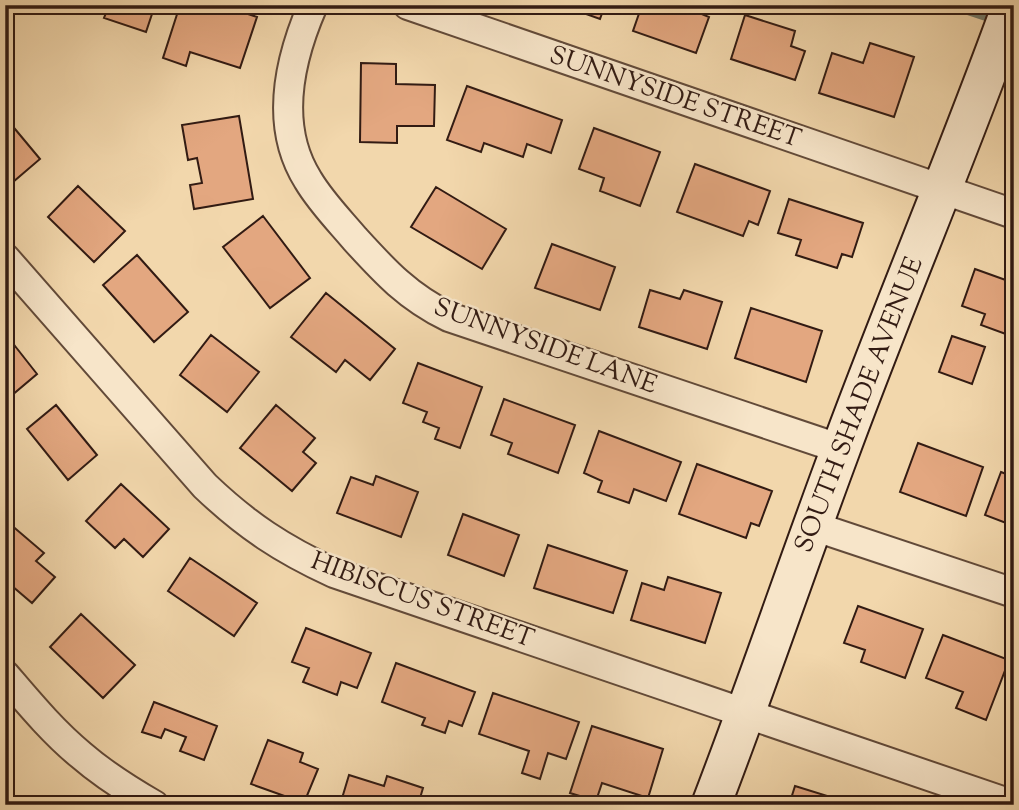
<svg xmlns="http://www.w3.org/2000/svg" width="1019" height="810" font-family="'Sorts Mill Goudy',serif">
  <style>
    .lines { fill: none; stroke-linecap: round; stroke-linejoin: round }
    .stream { stroke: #717a6c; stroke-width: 7 }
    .building { fill: #e3a780; stroke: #321b13; stroke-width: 2 }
    .street-casing { stroke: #624a39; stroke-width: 32 }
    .secondary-casing { stroke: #321b13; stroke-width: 42 }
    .street { stroke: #f7e5c9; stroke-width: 28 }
    .secondary { stroke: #f7e5c9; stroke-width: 38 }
    .labels { text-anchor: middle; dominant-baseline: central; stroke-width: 5; stroke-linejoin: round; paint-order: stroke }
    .street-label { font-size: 26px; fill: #321b13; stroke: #f7e5c9 }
  </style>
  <rect width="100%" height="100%" fill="#f2d7ac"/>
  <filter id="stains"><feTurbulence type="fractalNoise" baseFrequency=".00286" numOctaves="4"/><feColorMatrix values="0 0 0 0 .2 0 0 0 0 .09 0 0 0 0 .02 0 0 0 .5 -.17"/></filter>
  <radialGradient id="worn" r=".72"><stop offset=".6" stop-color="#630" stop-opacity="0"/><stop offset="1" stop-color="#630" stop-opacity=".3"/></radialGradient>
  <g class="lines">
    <path class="stream" d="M948,5l45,15"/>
  </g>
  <path class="building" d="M100,5h55l-9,27 -42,-14 4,-10z
    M180,5h41l36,12 -17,51 -50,-16 -4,14 -23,-8z
    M561,5h44l-5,14z
    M642,5h52l-2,5 17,7 -13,36 -63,-22z
    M745,15l50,16 -4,15 14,5 -10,29 -64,-21z
    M870,43l44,14 -20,60 -75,-24 13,-40 31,10z
    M361,63l35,1v20l39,1 -1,41h-37v17l-37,-1z
    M467,86l95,34 -11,33 -24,-9 -4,13 -39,-14 -3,9 -34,-12z
    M239,116l14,83 -59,10 -4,-24 12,-2 -5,-25 -9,2 -6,-35z
    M5,117l35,42 -27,23 -8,-10z
    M594,128l66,24 -20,54 -40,-15 4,-13 -25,-9z
    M695,164l75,27 -12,34 -9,-4 -6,15 -66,-24z
    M78,186l47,45 -31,31 -46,-45z
    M436,187l70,42 -24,40 -71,-42z
    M789,199l74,24 -11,34 -10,-3 -5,14 -41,-13 5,-15 -23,-7z
    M263,216l47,62 -40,30 -47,-61z
    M552,244l63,23 -15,43 -65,-22z
    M137,255l51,57 -34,30 -51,-57z
    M975,269l39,14v54l-33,-12 4,-11 -23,-8z
    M650,290l30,9 4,-9 38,12 -15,47 -68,-22z
    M326,293l69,56 -25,31 -25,-20 -9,12 -45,-35z
    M751,308l71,23 -16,51 -71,-24z
    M211,335l48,37 -32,40 -47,-37z
    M952,336l33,11 -13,37 -33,-12z
    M15,346l22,28 -32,27v-52l3,3z
    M418,363l64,24 -22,61 -25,-9 4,-11 -16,-6 4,-10 -24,-9z
    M504,399l71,26 -17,48 -50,-19 4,-11 -21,-8z
    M56,405l41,50 -29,25 -41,-51z
    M276,405l39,33 -12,14 13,11 -24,28 -52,-43z
    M599,431l82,31 -15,39 -32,-12 -5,14 -31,-11 4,-11 -18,-8z
    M918,443l65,24 -17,49 -66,-24z
    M697,464l75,27 -13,35 -8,-3 -5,15 -67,-24z
    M1001,472l13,5v49l-29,-11z
    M376,476l42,16 -17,45 -64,-24 14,-36 22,8z
    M121,484l48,45 -26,28 -19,-18 -9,9 -29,-27z
    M463,514l56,21 -15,41 -56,-21z
    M10,524l34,29 -8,8 19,16 -23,26 -27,-23v-51z
    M548,545l79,26 -14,42 -79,-25z
    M190,558l67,45 -23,33 -66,-45z
    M668,577l53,16 -16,50 -74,-23 11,-37 22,7z
    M858,606l65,23 -18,49 -44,-16 4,-12 -21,-7z
    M81,614l54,51 -32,33 -53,-51z
    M306,628l65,25 -14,35 -16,-6 -4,13 -34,-13 6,-14 -17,-6z
    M943,635l66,25 -23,60 -30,-12 7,-16 -37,-14z
    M396,663l79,29 -13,34 -13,-5 -4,12 -23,-8 3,-7 -43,-16z
    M493,693l86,29 -13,37 -18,-6 -8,26 -18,-6 7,-22 -50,-17z
    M154,702l63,24 -13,34 -24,-9 6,-14 -21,-8 -4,9 -19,-6z
    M592,726l71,23 -15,49 -46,-15 -6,18 -26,-8z
    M268,740l35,13 -3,9 18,7 -14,34 -53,-19z
    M349,775l35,11 3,-10 36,12 -5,17h-78z
    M795,786l55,17 -1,2h-60z"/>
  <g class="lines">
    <g class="street-casing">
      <path id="street" d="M313,5c-24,55 -39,121 -5,175 13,22 31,40 47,59 30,33 53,58 94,78l392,132
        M408,5l606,209
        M5,258l200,228c42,40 77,63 129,87l680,232
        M813,526l201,67
        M5,675c24,28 48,57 76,80 23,20 47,35 73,50"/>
    </g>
    <g class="secondary-casing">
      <path id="secondary" d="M711,805c45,-117 85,-236 129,-354 55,-149 118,-296 172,-446"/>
    </g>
    <use href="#street" class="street"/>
    <use href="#secondary" class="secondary"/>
  </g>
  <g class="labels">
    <g class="street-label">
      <text transform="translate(675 98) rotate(19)">SUNNYSIDE STREET</text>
      <text transform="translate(545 347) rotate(20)">SUNNYSIDE LANE</text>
      <text transform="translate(860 405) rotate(-69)">SOUTH SHADE AVENUE</text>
      <text transform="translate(422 601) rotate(20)">HIBISCUS STREET</text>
    </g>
  </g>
  <rect width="1019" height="810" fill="none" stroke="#f2d7ac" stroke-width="28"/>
  <rect x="7" y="7" width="1005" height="796" fill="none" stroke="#321b13" stroke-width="3.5"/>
  <rect x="14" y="14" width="991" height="782" fill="none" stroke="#321b13" stroke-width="2"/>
  <rect width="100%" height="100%" filter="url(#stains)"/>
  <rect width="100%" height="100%" fill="url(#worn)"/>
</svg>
